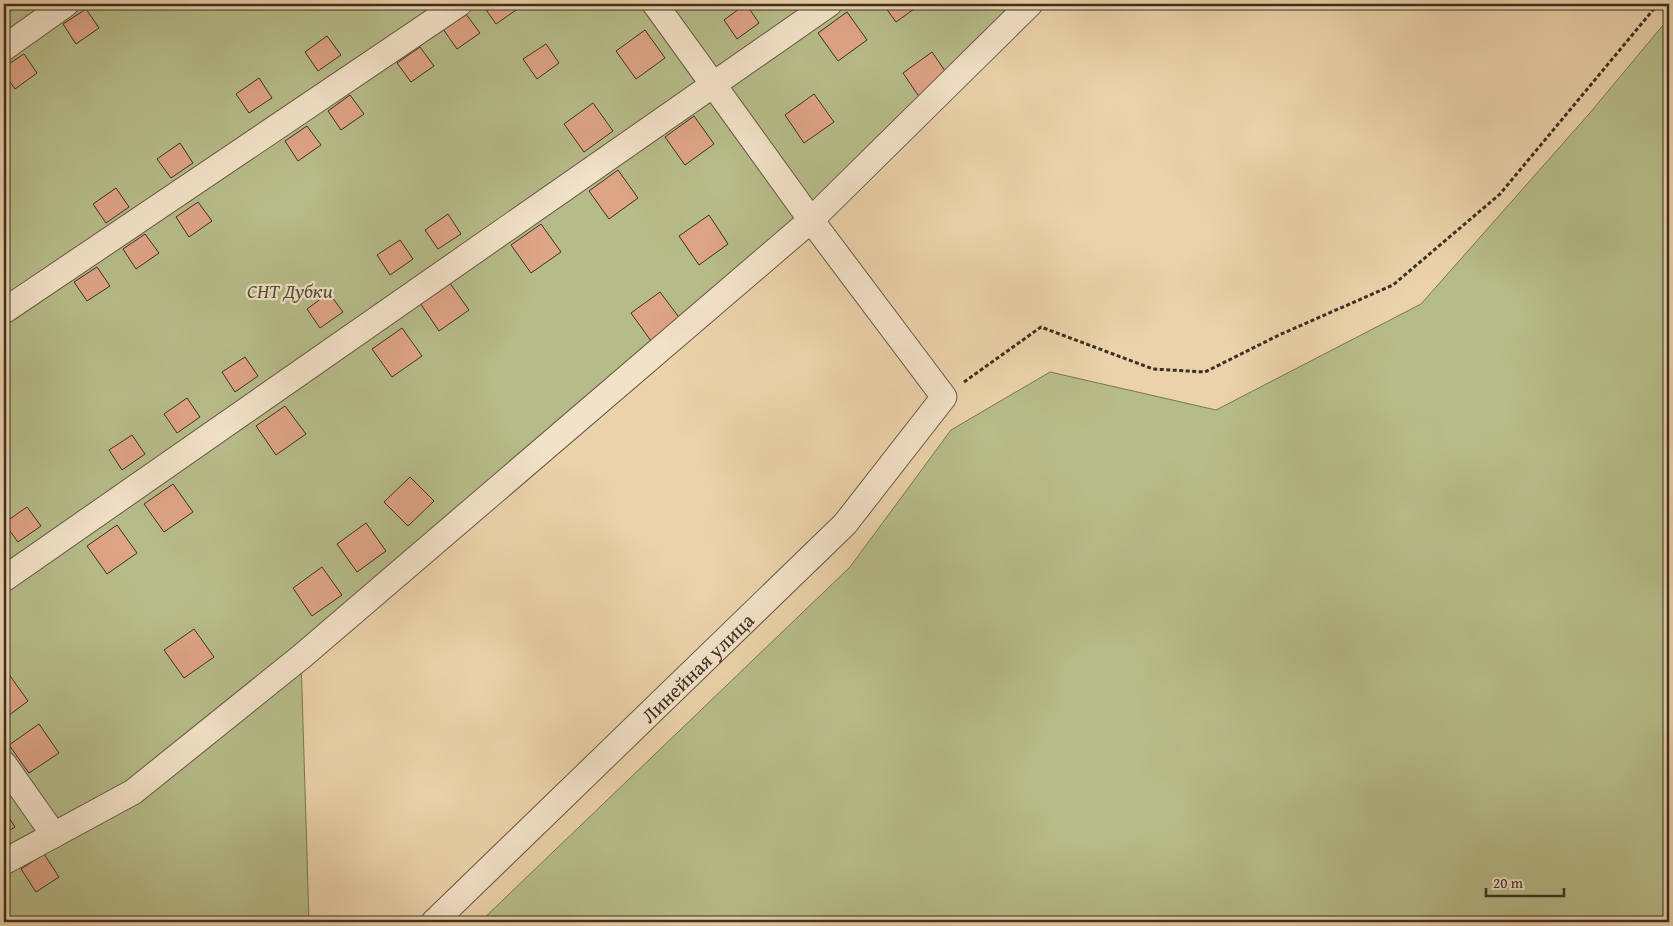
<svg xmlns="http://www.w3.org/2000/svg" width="1673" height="926" font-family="'Gentium Book Plus',serif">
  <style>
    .green { fill: #b6bc89; stroke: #797656 }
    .building { fill: #dea486; stroke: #3c3022 }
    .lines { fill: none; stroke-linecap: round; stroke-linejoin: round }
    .minor-casing { stroke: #685844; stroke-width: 27 }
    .path { stroke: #3c3022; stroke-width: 3; stroke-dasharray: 4 2.5; stroke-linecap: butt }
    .minor { stroke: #f2e2c8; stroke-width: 25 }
    .labels { text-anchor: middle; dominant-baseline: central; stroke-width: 4.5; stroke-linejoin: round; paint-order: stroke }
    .park-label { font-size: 20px; font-style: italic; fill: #544c37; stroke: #f2e2c8 }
    .street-label { font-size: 20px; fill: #3c3022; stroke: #f2e2c8 }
  </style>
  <rect width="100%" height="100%" fill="#ebd2aa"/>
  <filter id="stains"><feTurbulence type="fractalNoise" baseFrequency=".004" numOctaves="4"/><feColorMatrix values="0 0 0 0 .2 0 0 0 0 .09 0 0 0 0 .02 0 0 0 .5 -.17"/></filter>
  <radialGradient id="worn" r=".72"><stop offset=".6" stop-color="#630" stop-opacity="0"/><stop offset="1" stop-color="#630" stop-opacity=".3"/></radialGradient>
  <path class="green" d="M4,4h1043l-163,162 -73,54 -510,437 8,265h-305z
    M1669,18v904h-1189l370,-355 101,-137 99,-58 166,38 205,-106 168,-190z"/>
  <path class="building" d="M482,4h33l4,4 -23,16z
    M746,4l13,19 -22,16 -13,-19z
    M883,4h38l-25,18z
    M86,9l13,19 -23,16 -13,-20z
    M847,12l20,28 -29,21 -20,-28z
    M466,14l14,19 -23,16 -14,-20z
    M645,30l20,28 -29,21 -20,-28z
    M327,36l14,19 -23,16 -13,-19z
    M546,44l13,19 -22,16 -14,-20z
    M420,47l14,19 -23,16 -14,-19z
    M932,52l20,29 -30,20 -19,-28z
    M24,54l13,19 -22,16 -11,-16v-6z
    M259,78l13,20 -23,15 -13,-19z
    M814,94l20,28 -30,21 -19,-28z
    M350,95l14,19 -23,16 -13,-19z
    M593,103l20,28 -29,21 -20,-28z
    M694,116l20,28 -29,21 -20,-28z
    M307,126l14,19 -23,16 -13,-20z
    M180,143l13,20 -22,15 -14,-19z
    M618,170l20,28 -29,21 -20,-28z
    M116,188l13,19 -23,16 -13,-19z
    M198,202l14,19 -23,16 -13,-20z
    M448,214l13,20 -23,15 -13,-19z
    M709,215l19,29 -29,21 -20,-29z
    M541,224l20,28 -30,21 -20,-28z
    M145,234l14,19 -23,16 -13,-20z
    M400,240l13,19 -23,16 -13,-20z
    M97,267l13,19 -23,15 -13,-19z
    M449,282l20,28 -30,21 -19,-28z
    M660,292l21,28 -30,21 -20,-28z
    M329,293l14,19 -23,16 -13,-19z
    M402,328l20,28 -30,21 -20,-28z
    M245,357l13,19 -23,16 -13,-20z
    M187,398l13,19 -23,16 -13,-19z
    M285,406l21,28 -30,21 -20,-29z
    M132,435l13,19 -23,16 -13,-20z
    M410,477l24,24 -26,25 -24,-24z
    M173,484l20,28 -29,20 -20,-28z
    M27,507l14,19 -23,16 -14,-19z
    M366,523l20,28 -29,21 -20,-28z
    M117,525l20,28 -30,21 -20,-28z
    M322,567l20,28 -30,21 -19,-28z
    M194,629l20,28 -30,21 -20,-28z
    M8,673l20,28 -24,18v-43z
    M39,724l20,29 -30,20 -20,-28z
    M4,810l11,17 -11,7z
    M44,854l15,23 -23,15 -15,-23z"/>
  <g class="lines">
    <g class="minor-casing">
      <g id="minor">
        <path d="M4,48l62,-44"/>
        <path d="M4,311l455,-307"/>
        <path d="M4,579l825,-575"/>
        <path d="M4,764l50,71"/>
        <path d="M4,862l129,-70 168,-135 510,-437 219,-216"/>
        <path id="s1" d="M434,922l411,-398 99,-127 -133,-177 -156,-216"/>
      </g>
    </g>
    <path class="path" d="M964,382l77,-55 112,42 52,3 74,-37 114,-50 107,-91 158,-190"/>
    <use href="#minor" class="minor"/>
  </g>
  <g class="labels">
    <g class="park-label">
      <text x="290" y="290">СНТ Дубки</text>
    </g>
    <g class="street-label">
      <text stroke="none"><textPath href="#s1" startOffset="366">Линейная улица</textPath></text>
    </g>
  </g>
  <rect width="1673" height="926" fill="none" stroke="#ebd2aa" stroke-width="20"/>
  <rect x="5" y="5" width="1663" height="916" fill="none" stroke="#3c3022" stroke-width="2.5"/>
  <rect x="10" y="10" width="1653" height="906" fill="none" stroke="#3c3022"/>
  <path d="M1486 888v8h78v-8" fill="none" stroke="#3c3022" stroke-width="2.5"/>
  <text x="1493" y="888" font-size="15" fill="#3c3022" stroke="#f2e2c8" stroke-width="4" paint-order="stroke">20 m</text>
  <rect width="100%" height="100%" filter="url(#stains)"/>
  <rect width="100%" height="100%" fill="url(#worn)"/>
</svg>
